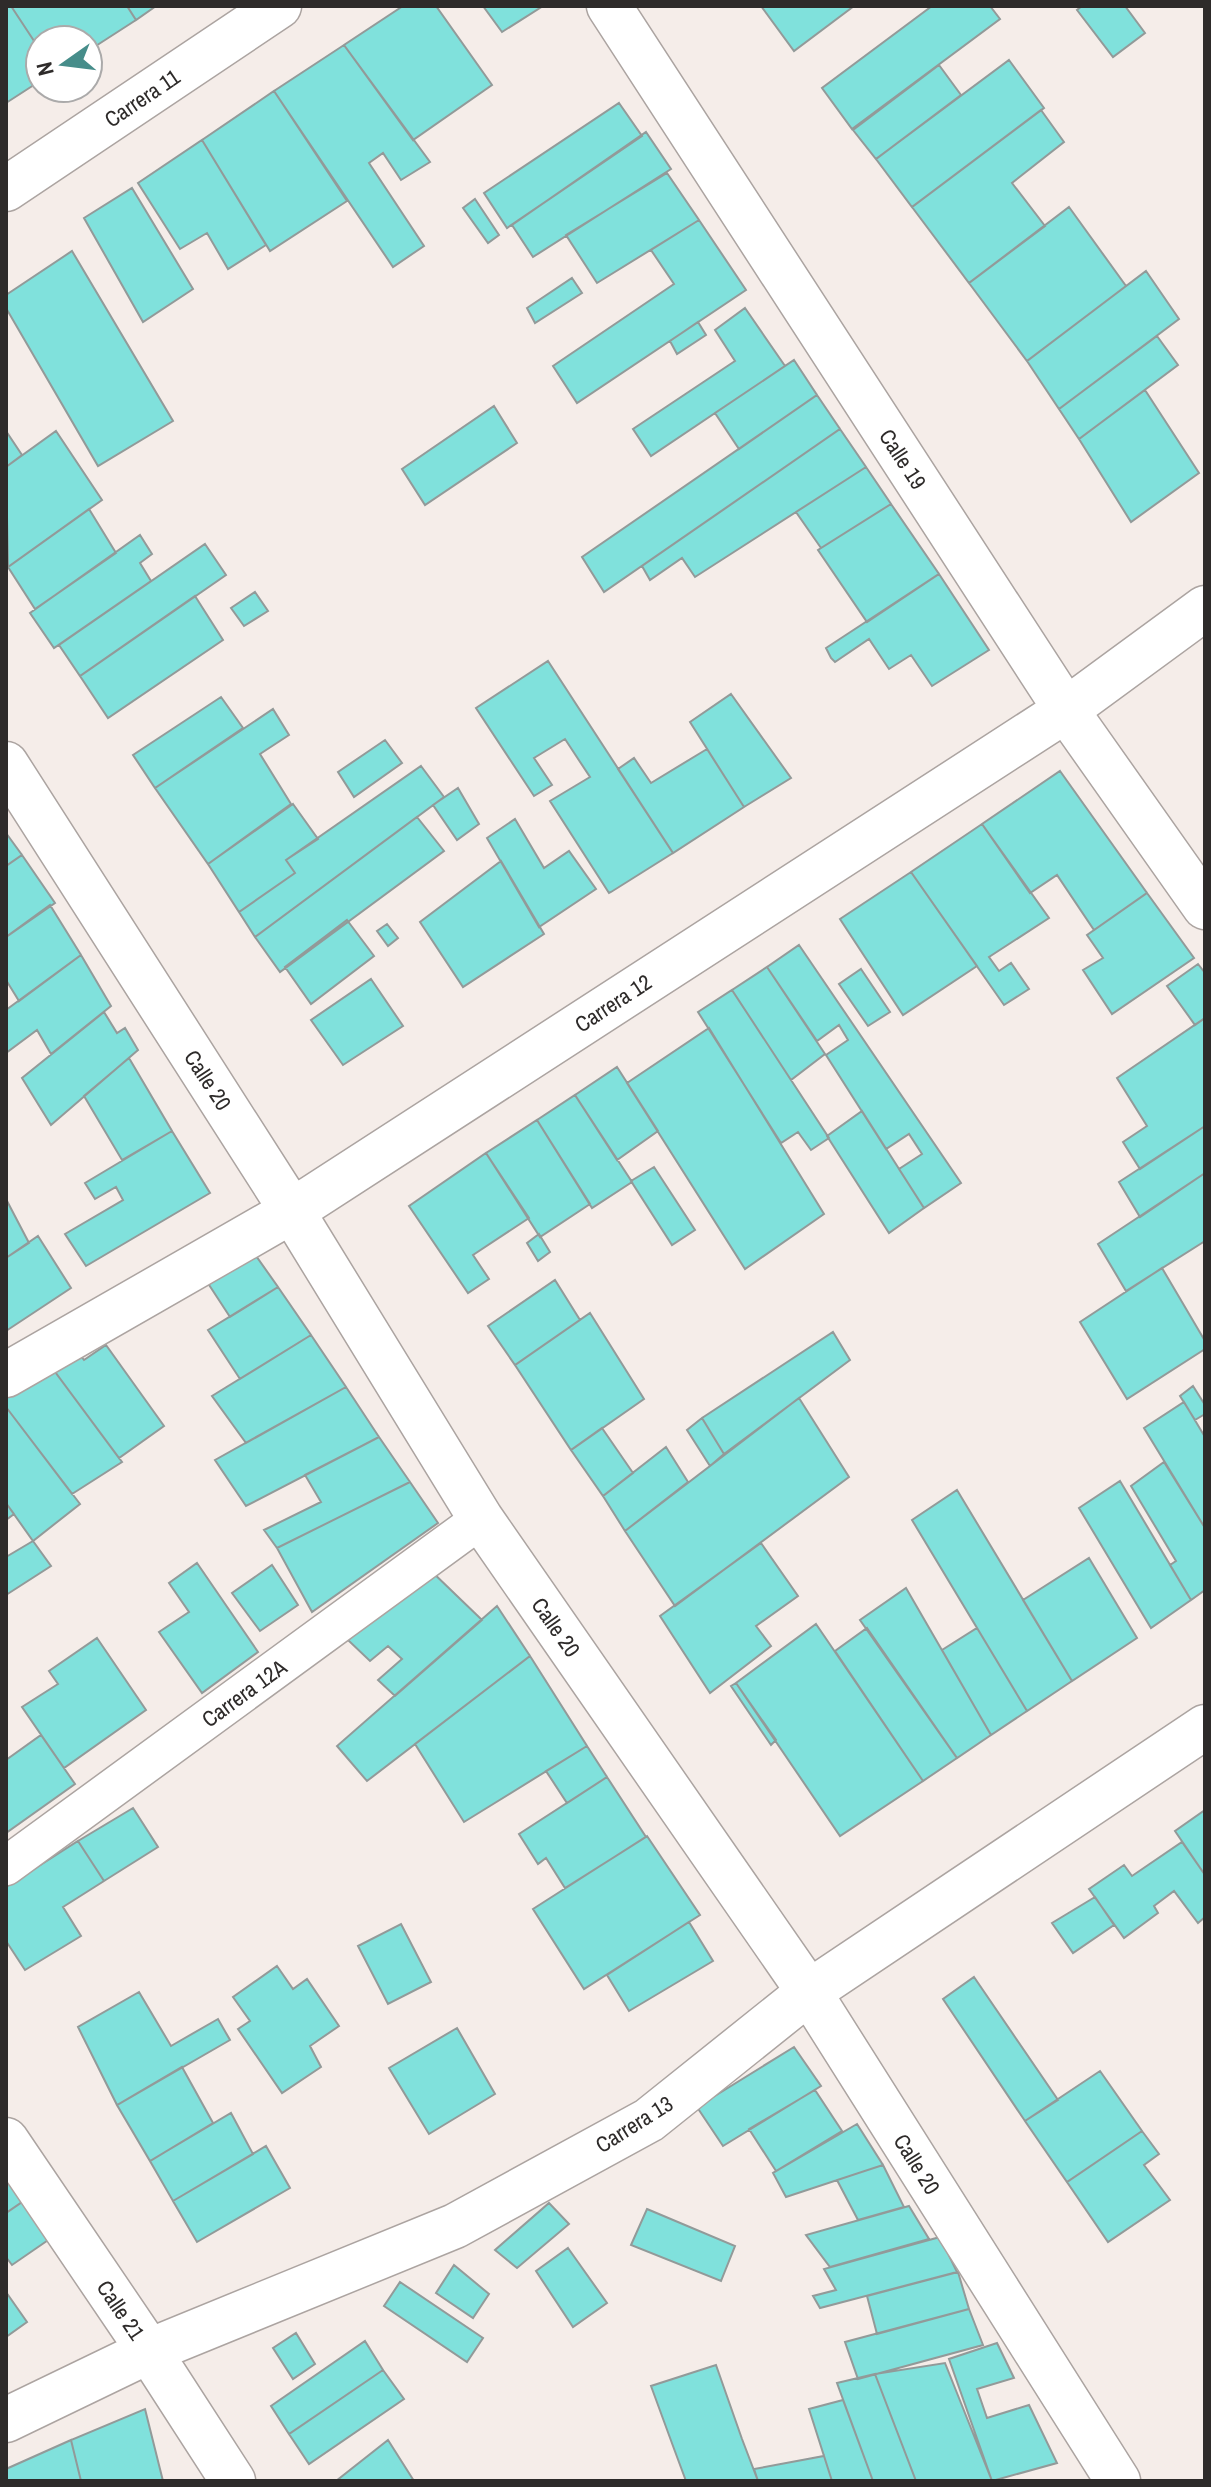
<svg xmlns="http://www.w3.org/2000/svg" width="1211" height="2487" font-family="'Archivo Narrow',sans-serif">
  <style>
    .building { fill: #80e1dc; stroke: #929a99; stroke-width: 2 }
    .lines { fill: none; stroke-linecap: round; stroke-linejoin: round }
    .pedestrian-casing { stroke: #aca4a1; stroke-width: 41 }
    .minor-casing { stroke: #aca4a1; stroke-width: 47 }
    .pedestrian { stroke: #fff; stroke-width: 38 }
    .minor { stroke: #fff; stroke-width: 44 }
    .labels { text-anchor: middle; dominant-baseline: central; stroke-width: 8; stroke-linejoin: round; paint-order: stroke }
    .street-label { font-size: 22px; fill: #2e2b2a; stroke: #fff }
  </style>
  <rect width="100%" height="100%" fill="#f5ede9"/>
  <path class="building" d="M6,6h5l29,44v31l-34,22z
    M11,6h116l9,14 -48,31v-11h-48v10z
    M127,6h29l-20,14z
    M403,6h33l56,79 -79,55 -69,-95z
    M483,6h60l-41,26z
    M761,6h93l-60,45z
    M932,6h58l10,13 -148,110 -30,-41z
    M1082,6h43l20,27 -32,24 -36,-47z
    M344,45l86,117 -29,18 -18,-27 -14,10 55,83 -31,21 -119,-176z
    M1009,60l35,48 -132,99 -36,-48z
    M939,65l22,30 -85,64 -23,-29z
    M274,91l73,110 -77,50 -68,-111z
    M619,103l23,33 -135,92 -23,-35z
    M1041,110l23,32 -52,41 33,43 -76,57 -57,-76z
    M646,132l25,37 -138,88 -21,-32z
    M202,140l64,105 -38,24 -21,-36 -27,16 -42,-66z
    M667,173l32,47 -102,63 -31,-48z
    M132,188l61,101 -50,33 -59,-104z
    M475,199l24,36 -11,8 -25,-35z
    M1069,207l57,79 -99,75 -58,-78z
    M699,220l47,70 -169,113 -24,-37 121,-82 -23,-34z
    M72,251l101,170 -75,45 -92,-158v-13z
    M1146,271l33,48 -120,90 -32,-48z
    M572,278l10,15 -47,30 -8,-15z
    M745,308l40,58 -134,90 -18,-27 102,-68 -20,-31z
    M698,322l8,13 -29,19 -7,-13z
    M1157,336l21,29 -99,74 -20,-30z
    M794,360l23,35 -78,54 -24,-36z
    M1145,390l54,83 -68,49 -52,-83z
    M817,395l23,34 -236,163 -22,-35z
    M494,406l23,37 -92,62 -23,-36z
    M840,429l26,38 -171,110 -13,-19 -32,22 -8,-14z
    M6,431l16,24 -16,12z
    M56,431l46,69 -94,67 -2,-100z
    M866,467l25,37 -70,44 -25,-36z
    M891,504l48,70 -72,48 -49,-72z
    M89,509l27,44 -81,56 -27,-42z
    M140,535l12,19 -12,9 11,18 -97,67 -24,-35z
    M205,544l21,31 -146,101 -21,-31z
    M939,574l50,76 -57,36 -21,-31 -22,14 -20,-30 -34,23 -4,-4 -5,-10z
    M255,592l13,19 -24,15 -13,-18z
    M195,596l28,44 -115,78 -28,-42z
    M548,661l125,192 -62,39 -2,1 -59,-92 40,-24 -25,-38 -31,19 18,27 -18,11 -58,-88z
    M731,694l60,84 -47,29 -54,-85z
    M221,697l22,31 -88,60 -22,-33z
    M273,709l16,26 -29,19 31,50 -83,60 -53,-76z
    M385,740l17,23 -48,34 -16,-25z
    M707,749l37,58 -71,46 -55,-84 16,-11 17,25z
    M421,766l23,31 -189,140 -16,-25 56,-39 -9,-13z
    M1060,771l87,122 -53,37 -37,-55 -27,18 -48,-69z
    M458,788l21,36 -22,16 -24,-35z
    M293,804l25,35 -32,21 9,13 -56,39 -31,-48z
    M417,817l27,34 -164,121 -25,-35z
    M515,819l29,49 25,-17 27,38 -57,38 -52,-89z
    M982,824l67,94 -60,39 10,14 12,-8 18,26 -25,16 -93,-133z
    M6,833l16,22 -16,11z
    M22,855l33,48 -49,34v-71z
    M501,861l43,73 -81,53 -43,-65z
    M911,872l66,94 -74,49 -63,-96z
    M1147,893l47,65 -82,56 -29,-44 20,-12 -16,-23z
    M50,905l31,50 -62,46 -13,-21v-43z
    M347,920l27,36 -63,48 -26,-37z
    M387,924l11,14 -10,8 -11,-15z
    M799,945l162,238 -37,25 -25,-39 23,-15 -13,-20 -23,15 -60,-94 22,-15 -9,-15 -22,16 -50,-74z
    M81,955l30,51 -60,48 -14,-24 -31,23v-43z
    M1198,964l7,9v45l-10,7 -28,-39z
    M767,967l58,87 -34,26 -59,-90z
    M861,969l29,43 -22,14 -29,-42z
    M371,979l32,47 -60,39 -32,-45z
    M732,990l97,148 -18,12 -13,-18 -17,11 -83,-131z
    M104,1012l13,21 8,-5 13,22 -87,75 -29,-47z
    M1205,1018v108l-65,43 -17,-27 24,-16 -30,-48z
    M709,1028l115,186 -79,55 -118,-186z
    M129,1058l43,73 -50,29 -38,-64z
    M617,1067l41,64 -41,29 -42,-65z
    M575,1095l57,87 -40,26 -55,-88z
    M862,1111l62,97 -35,25 -62,-97z
    M537,1120l53,84 -50,33 -54,-84z
    M1205,1126v47l-65,44 -21,-35z
    M172,1131l38,62 -124,73 -21,-32 58,-34 -7,-13 -21,12 -10,-16z
    M486,1153l43,65 -56,37 16,24 -21,14 -59,-87z
    M654,1167l41,63 -23,15 -41,-64z
    M1205,1173v68l-79,50 -28,-47z
    M6,1199l23,44 -23,15z
    M539,1234l11,18 -12,9 -11,-18z
    M38,1236l33,52 -65,43v-73z
    M247,1243l31,44 -48,30 -30,-46z
    M1162,1268l43,73v8l-78,50 -47,-77z
    M555,1280l25,40 -65,45 -27,-39z
    M278,1287l33,48 -71,44 -32,-49z
    M590,1313l54,86 -73,51 -56,-85z
    M833,1332l17,28 -126,94 -22,-36z
    M311,1335l35,52 -100,56 -34,-47z
    M106,1345l58,81 -45,32 -69,-93 26,-15 8,10z
    M50,1365l72,97 -50,32 -66,-87v-13z
    M1193,1386l12,19v9l-10,6 -15,-24z
    M346,1387l33,50 -133,69 -31,-46z
    M799,1398l50,79 -174,129 -50,-75z
    M1184,1402l21,35v91l-61,-100z
    M6,1407l74,97 -47,37 -27,-38z
    M702,1418l22,36 -14,12 -23,-36z
    M602,1428l31,45 -30,23 -32,-46z
    M379,1437l31,45 -133,66 -13,-18 57,-28 -16,-27z
    M666,1447l22,35 -63,49 -22,-35z
    M1164,1462l41,66v62l-14,10 -21,-35 6,-4 -45,-75z
    M1120,1481l71,119 -40,28 -72,-120z
    M410,1482l28,41 -126,89 -35,-64z
    M957,1490l115,191 -45,30 -115,-191z
    M6,1503l8,11 -8,6z
    M33,1541l18,25 -45,29v-38z
    M761,1543l37,53 -42,30 15,20 -61,47 -50,-77z
    M1089,1558l48,80 -65,43 -49,-81z
    M197,1563l61,89 -56,41 -43,-61 30,-20 -20,-29z
    M272,1565l26,40 -38,26 -28,-38z
    M427,1567l55,53 -87,76 -17,-16 24,-21 -14,-13 -18,15 -22,-21z
    M906,1588l85,147 -34,23 -97,-138z
    M497,1606l33,50 -163,125 -30,-35z
    M816,1624l107,157 -83,55 -104,-153z
    M867,1628l90,130 -34,23 -88,-130z
    M977,1628l50,83 -36,24 -49,-85z
    M97,1638l49,72 -82,58 -42,-61 36,-23 -9,-13z
    M530,1656l57,90 -123,76 -49,-78z
    M736,1683l40,57 -5,5 -40,-59z
    M41,1735l34,49 -69,49v-73z
    M587,1746l20,31 -40,26 -21,-32z
    M607,1777l39,60 -81,51 -19,-30 -8,6 -19,-30z
    M133,1808l25,39 -54,34 -26,-40z
    M1205,1810v65l-30,-44z
    M647,1836l53,79 -116,74 -51,-80z
    M78,1841l26,40 -41,26 18,29 -56,34 -19,-29v-54z
    M1182,1842l23,33v42l-7,6 -24,-32 -20,15 4,7 -34,25 -35,-49 35,-24 8,11z
    M1095,1897l19,28 -41,28 -21,-30z
    M689,1922l24,39 -84,50 -22,-36z
    M401,1924l30,58 -43,22 -30,-58z
    M277,1966l16,23 14,-10 32,47 -29,20 11,21 -39,26 -44,-64 12,-8 -17,-24z
    M974,1977l84,123 -33,21 -82,-122z
    M139,1992l32,54 47,-27 12,21 -113,65 -39,-78z
    M457,2028l38,66 -66,40 -40,-66z
    M794,2047l27,39 -98,60 -26,-39z
    M182,2067l31,56 -63,38 -33,-56z
    M1100,2071l42,60 -75,51 -42,-61z
    M815,2090l27,41 -66,40 -27,-42z
    M231,2113l22,41 -80,47 -23,-40z
    M857,2124l26,41 -97,32 -13,-24z
    M1142,2131l17,23 -15,11 26,35 -62,42 -41,-60z
    M266,2146l24,42 -93,54 -24,-41z
    M6,2164l22,34 -22,15z
    M883,2165l21,42 -46,13 -21,-40z
    M28,2198l26,38 -42,29 -6,-8v-44z
    M549,2203l20,21 -52,44 -22,-18z
    M909,2206l20,33 -99,28 -24,-32z
    M647,2209l88,37 -14,35 -90,-36z
    M940,2237l17,35 -137,36 -7,-12 23,-6 -12,-21z
    M568,2248l39,55 -34,24 -37,-56z
    M454,2265l35,29 -16,24 -37,-25z
    M958,2272l11,37 -92,25 -10,-38z
    M400,2282l83,56 -16,24 -83,-56z
    M6,2292l21,30 -21,15z
    M969,2309l14,36 -125,34 -13,-37z
    M296,2333l19,31 -22,15 -20,-31z
    M365,2341l18,29 -94,64 -18,-28z
    M997,2343l17,35 -37,11 10,29 42,-13 28,58 -65,18 -43,-122z
    M945,2363l47,118h-76l-41,-107z
    M716,2365l26,74 16,42h-72l-13,-35 -22,-60z
    M383,2370l21,29 -95,65 -20,-30z
    M875,2374l41,107h-43l-36,-98z
    M843,2400l30,81h-41l-23,-72z
    M145,2409l18,72h-82l-10,-41z
    M71,2440l10,41h-75v-12z
    M388,2440l26,41h-78z
    M824,2456l8,25h-74l-4,-12z"/>
  <g class="lines">
    <g class="pedestrian-casing">
      <path id="pedestrian" d="M6,1866l475,-347"/>
    </g>
    <g class="minor-casing">
      <path id="minor" d="M609,6l457,704 139,197
        M6,189l273,-183
        M6,764l286,447 189,308 328,473 309,489
        M6,1375l286,-164 774,-501 139,-102
        M6,2140l143,211 84,130
        M6,2420l143,-69 306,-125 194,-106 160,-128 396,-265"/>
    </g>
    <use href="#pedestrian" class="pedestrian"/>
    <use href="#minor" class="minor"/>
  </g>
  <g class="labels">
    <g class="street-label">
      <text transform="translate(142 98) rotate(-34)">Carrera 11</text>
      <text transform="translate(903 459) rotate(57)">Calle 19</text>
      <text transform="translate(613 1003) rotate(-33)">Carrera 12</text>
      <text transform="translate(208 1080) rotate(57)">Calle 20</text>
      <text transform="translate(556 1627) rotate(55)">Calle 20</text>
      <text transform="translate(244 1693) rotate(-36)">Carrera 12A</text>
      <text transform="translate(634 2124) rotate(-32)">Carrera 13</text>
      <text transform="translate(917 2164) rotate(58)">Calle 20</text>
      <text transform="translate(121 2310) rotate(56)">Calle 21</text>
    </g>
  </g>
  <rect width="1211" height="2487" fill="none" stroke="#2e2b2a" stroke-width="16"/>
  <g transform="translate(64 64) rotate(256)"><circle r="38" fill="#ffffff" stroke="#abaaaa" stroke-width="2"/>
  <path d="M0-6L14 30L0 20L-14 30Z" fill="#468d8a"/>
  <text y="-12" font-size="22" font-weight="bold" text-anchor="middle" fill="#2e2b2a">N</text>
  </g>
</svg>
